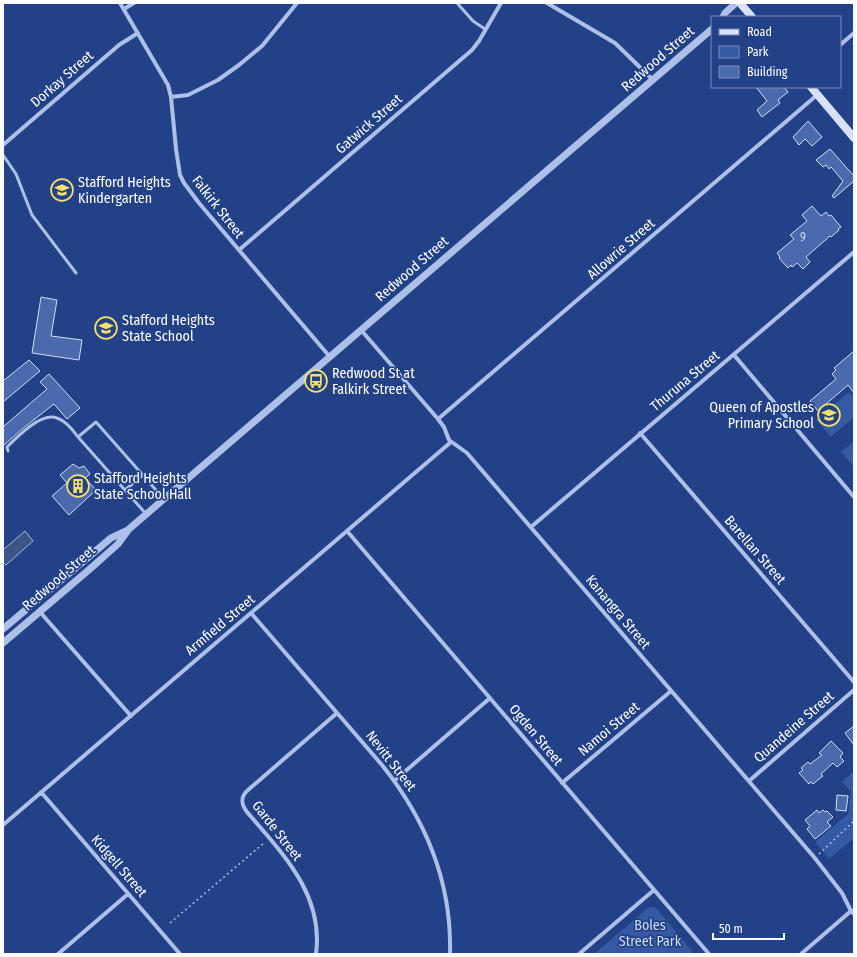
<svg xmlns="http://www.w3.org/2000/svg" width="857" height="957" font-family="'Fira Sans Condensed',sans-serif">
  <style>
    .green { fill: #3659a3 }
    .water { fill: #3d5487; stroke: #a0b9ea }
    .building { fill: #4b6aae; stroke: #d0ddf7 }
    .lines { fill: none; stroke-linecap: round; stroke-linejoin: round }
    .path { stroke: #acc0e9; stroke-width: 1.5; stroke-dasharray: 2 3; stroke-linecap: butt }
    .service { stroke: #acc0e9; stroke-width: 3 }
    .minor { stroke: #acc0e9; stroke-width: 4 }
    .tertiary { stroke: #acc0e9; stroke-width: 7 }
    .secondary { stroke: #d7e1f7; stroke-width: 8 }
    .labels { text-anchor: middle; dominant-baseline: central; stroke-width: 3.5; stroke-linejoin: round; paint-order: stroke }
    .number-label { font-size: 12px; fill: #d2daeb }
    .street-label { font-size: 14px; fill: #fff; stroke: #224186 }
    .poi-label { font-size: 14px; fill: #fff; stroke: #224186; text-anchor: start }
    .park-label { font-size: 14px; fill: #d0ddf7; stroke: #224186 }
  </style>
  <rect width="100%" height="100%" fill="#224186"/>
  <path class="green" d="M849,392l5,6v19l-23,20 -15,-17z
    M853,442l1,1v24l-13,-15z
    M854,771v67l-25,21 -14,-17 33,-28 3,-22 -9,-10z
    M653,907l4,2 37,45h-100l54,-46z"/>
  <path class="water" d="M25,531l8,10 -27,24 -3,-3v-12z"/>
  <path class="building" d="M756,87h28l4,5 -10,8 2,3 -18,14 -5,-7 10,-9z
    M808,121l14,16 -10,9 -7,-7 -6,6 -6,-8z
    M830,149l24,27v5l-20,17 -2,-2 11,-15 -12,-14 -2,2 -3,-4 -3,2 -7,-7z
    M812,206l9,10 5,-4 3,4 2,-1 10,12 -3,2 1,1 -8,7 -1,-1 -24,21 4,5 -7,7 -6,-6 -5,4 -1,-2 -3,3 -9,-10 1,-1 -3,-4 17,-14 -4,-4 17,-14 -5,-6z
    M41,297l16,3 -6,36 31,4 -3,20 -47,-7z
    M854,351v42l-6,-8 -30,26 -8,-10 26,-22 -4,-5 4,-4 -2,-2z
    M29,360l11,11 -37,31v-21z
    M49,374l31,34 -13,11 -13,-15 -33,26 -18,16v-19l44,-38 -7,-7z
    M73,464l6,4 5,-2 6,8 -5,4 11,12 -27,25 -17,-19 15,-13 -7,-8z
    M854,726v19l-9,-12z
    M831,741l12,12 -3,4 4,4 -7,6 -4,-4 -12,11 2,2 -10,8 -2,-2 -2,2 -10,-11 4,-3 -2,-2 7,-6 2,2 12,-9 -3,-2z
    M837,795l11,1 -2,15 -10,-1z
    M817,810l2,3 4,-3 2,2 2,-1 6,6 -6,5 4,4 -16,13 -8,-10 3,-3 -5,-6z"/>
  <g class="lines">
    <path class="path" d="M656,61l9,-5 19,-17 11,-8
      M819,854l35,-33
      M170,923l94,-80"/>
    <path class="service" d="M457,3l16,18 12,8
      M3,155l13,19 16,41 44,58
      M8,451l-1,-4c10,-10 34,-35 50,-29 9,3 16,12 21,19
      M125,490l18,-15
      M147,515l-69,-78 18,-15 67,76"/>
    <path class="minor" d="M120,3l48,82 3,12 5,52 4,26 4,8 15,20 131,154
      M547,3l68,40 38,37
      M124,9l10,-6
      M840,45l14,-12
      M171,97l17,-2 30,-15 21,-15 23,-19 35,-43
      M3,145l116,-100 19,-12
      M239,250l233,-200 7,-9 22,-38
      M361,330l77,89 6,8 5,13 18,13 347,404 28,36 8,16 4,5
      M734,355l120,142
      M438,419l379,-324
      M640,433l214,249
      M531,527l323,-275
      M347,531l362,423
      M40,612l91,104
      M251,613l131,152c44,55 70,118 68,189
      M394,781l96,-83
      M749,781l105,-91
      M562,783l109,-92
      M41,792l139,162
      M3,825l448,-383
      M58,954l70,-60
      M316,954c8,-60 -34,-101 -69,-142 -6,-8 -7,-15 1,-22l89,-77
      M579,954l75,-64
      M801,954l50,-43"/>
    <path class="tertiary" d="M723,17l2,-4 11,-10
      M3,629l108,-91 17,-8
      M3,643l88,-75 27,-24 11,-15 583,-500"/>
    <path class="secondary" d="M740,3l12,14
      M811,87l43,51"/>
  </g>
  <defs>
    <g id="school-ring" transform="scale(1.15)"><circle r="9.5" fill="#224186" stroke="#f5df6e" stroke-width="1.5"/><path d="M0-5L7-2L0 1L-7-2ZM-4 1L0 2.5L4 1V4Q0 6-4 4Z" fill="#f5df6e"/></g>
    <g id="bus-ring" transform="scale(1.15)"><circle r="9.5" fill="#224186" stroke="#f5df6e" stroke-width="1.5"/><path d="M-5-6H5V4H4V6H2V4H-2V6H-4V4H-5ZM-3.5-4V0h7V-4ZM-3.5 1.2v1.5H-2V1.2ZM2 1.2v1.5H3.5V1.2Z" fill="#f5df6e"/></g>
    <g id="building-ring" transform="scale(1.15)"><circle r="9.5" fill="#224186" stroke="#f5df6e" stroke-width="1.5"/><path d="M-4-6H4V6H1V3H-1V6H-4ZM-2.5-4.3h1.7v1.8h-1.7ZM.8-4.3h1.7v1.8H.8ZM-2.5-1h1.7V.8h-1.7ZM.8-1h1.7V.8H.8Z" fill="#f5df6e"/></g>
  </defs>
  <g fill-rule="evenodd">
    <use href="#school-ring" x="62" y="190"/>
    <use href="#school-ring" x="106" y="328"/>
    <use href="#bus-ring" x="316" y="381"/>
    <use href="#school-ring" x="829" y="415"/>
    <use href="#building-ring" x="78" y="486"/>
  </g>
  <g class="labels">
    <g class="number-label">
      <text x="803" y="237">9</text>
    </g>
    <g class="street-label">
      <text transform="translate(658 59) rotate(-41)">Redwood Street</text>
      <text transform="translate(62 79) rotate(-41)">Dorkay Street</text>
      <text transform="translate(369 124) rotate(-41)">Gatwick Street</text>
      <text transform="translate(218 207) rotate(52)">Falkirk Street</text>
      <text transform="translate(621 249) rotate(-41)">Allowrie Street</text>
      <text transform="translate(412 269) rotate(-41)">Redwood Street</text>
      <text transform="translate(685 381) rotate(-40)">Thuruna Street</text>
      <text transform="translate(755 550) rotate(49)">Barellan Street</text>
      <text transform="translate(59 578) rotate(-41)">Redwood Street</text>
      <text transform="translate(618 612) rotate(50)">Kanangra Street</text>
      <text transform="translate(220 625) rotate(-40)">Armfield Street</text>
      <text transform="translate(794 727) rotate(-41)">Quandeine Street</text>
      <text transform="translate(609 729) rotate(-40)">Namoi Street</text>
      <text transform="translate(536 735) rotate(50)">Ogden Street</text>
      <text transform="translate(391 761) rotate(52)">Nevitt Street</text>
      <text transform="translate(277 831) rotate(52)">Garde Street</text>
      <text transform="translate(119 866) rotate(49)">Kidgell Street</text>
    </g>
    <g class="poi-label">
      <text x="78" y="182">Stafford Heights<tspan x="78" dy="16">Kindergarten</tspan></text>
      <text x="122" y="320">Stafford Heights<tspan x="122" dy="16">State School</tspan></text>
      <text x="332" y="373">Redwood St at<tspan x="332" dy="16">Falkirk Street</tspan></text>
      <text x="814" y="407" text-anchor="end">Queen of Apostles<tspan x="814" dy="16">Primary School</tspan></text>
      <text x="94" y="478">Stafford Heights<tspan x="94" dy="16">State School Hall</tspan></text>
    </g>
    <g class="park-label">
      <text x="650" y="925">Boles<tspan x="650" dy="16">Street Park</tspan></text>
    </g>
  </g>
  <rect width="857" height="957" fill="none" stroke="#ffffff" stroke-width="8"/>
  <rect x="711" y="16" width="130" height="72" fill="#224186" stroke="#7a8db6"/>
  <rect x="719" y="29" width="20" height="6" fill="#d7e1f7" stroke="#7a8db6"/>
  <text x="747" y="36" font-size="12" fill="#ffffff">Road</text>
  <rect x="719" y="46" width="20" height="12" fill="#3659a3" stroke="#7a8db6"/>
  <text x="747" y="56" font-size="12" fill="#ffffff">Park</text>
  <rect x="719" y="66" width="20" height="12" fill="#4b6aae" stroke="#7a8db6"/>
  <text x="747" y="76" font-size="12" fill="#ffffff">Building</text>
  <path d="M713 933v6h71v-6" fill="none" stroke="#ffffff" stroke-width="2"/>
  <text x="719" y="933" font-size="12" fill="#ffffff" stroke="#224186" stroke-width="3" paint-order="stroke">50 m</text>
</svg>
